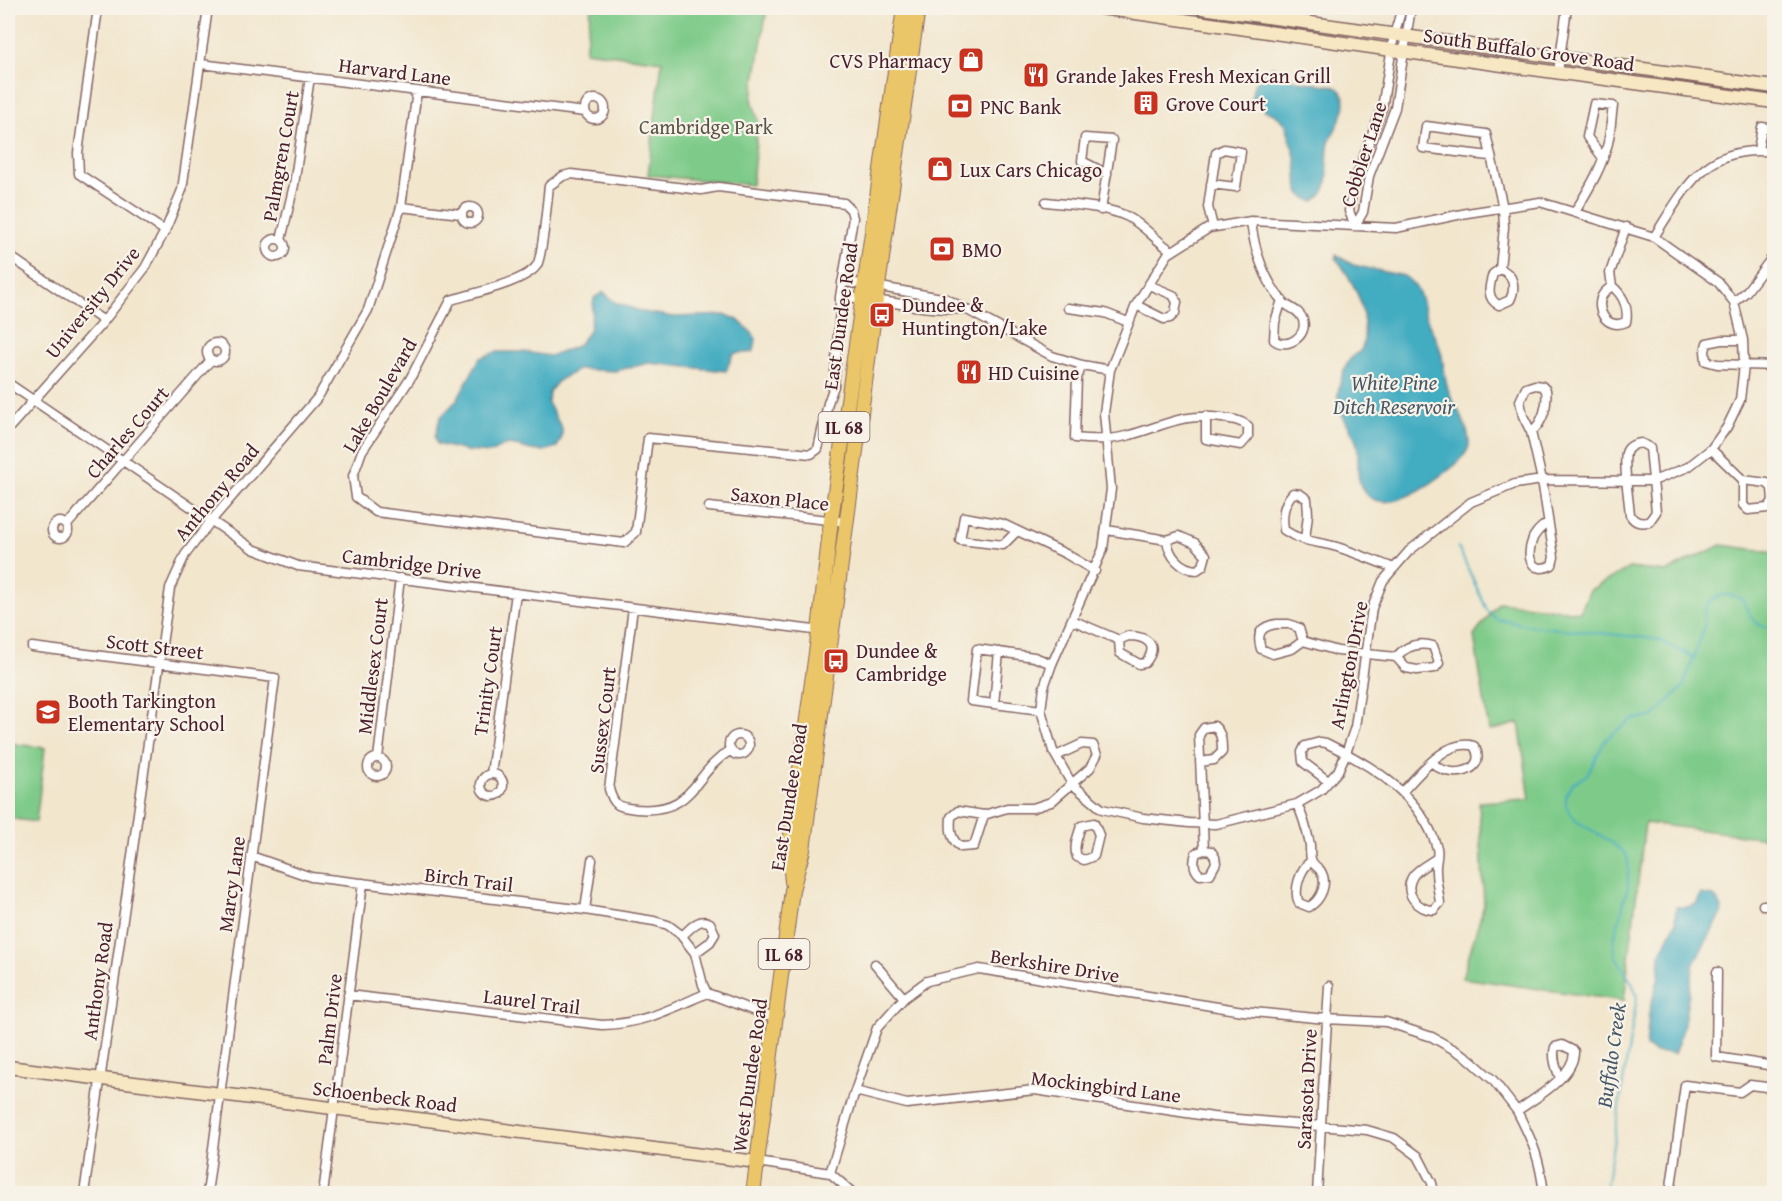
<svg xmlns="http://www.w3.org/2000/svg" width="1782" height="1201" font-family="'Gentium Book Plus',serif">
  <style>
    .green { fill: #7ecb89; stroke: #64755a; stroke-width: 1.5 }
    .water { fill: #42acc1; stroke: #466676; stroke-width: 1.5 }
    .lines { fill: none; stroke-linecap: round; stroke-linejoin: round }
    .stream { stroke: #42acc1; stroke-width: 2 }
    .minor-casing { stroke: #856564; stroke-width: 11 }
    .secondary-casing { stroke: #856564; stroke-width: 15 }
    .primary-casing { stroke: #856564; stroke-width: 16 }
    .minor { stroke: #fff; stroke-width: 8 }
    .secondary { stroke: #f7e8c3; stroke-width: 12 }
    .primary { stroke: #eac669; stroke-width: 14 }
    .labels { text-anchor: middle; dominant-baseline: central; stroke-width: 4.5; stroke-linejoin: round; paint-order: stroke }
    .shield { fill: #f7f3e8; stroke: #7e5f64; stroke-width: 1.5 }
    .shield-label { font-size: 18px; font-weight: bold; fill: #4a1f2b }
    .street-label { font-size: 20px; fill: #4a1f2b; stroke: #f7f3e8 }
    .poi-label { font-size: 20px; fill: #4a1f2b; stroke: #f7f3e8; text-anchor: start }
    .park-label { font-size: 20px; fill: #5a5347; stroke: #f7f3e8 }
    .water-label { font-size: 21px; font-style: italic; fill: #475767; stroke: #f7f3e8 }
  </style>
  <rect width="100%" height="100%" fill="#f7f3e8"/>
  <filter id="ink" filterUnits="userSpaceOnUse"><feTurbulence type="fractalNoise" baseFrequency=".0167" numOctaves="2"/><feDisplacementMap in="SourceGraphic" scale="12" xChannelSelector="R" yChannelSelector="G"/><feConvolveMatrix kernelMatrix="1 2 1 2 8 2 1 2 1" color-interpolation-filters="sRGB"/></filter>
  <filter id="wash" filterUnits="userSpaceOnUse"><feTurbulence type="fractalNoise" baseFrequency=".008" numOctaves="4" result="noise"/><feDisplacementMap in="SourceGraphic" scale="24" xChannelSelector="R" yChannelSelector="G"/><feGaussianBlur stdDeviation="1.35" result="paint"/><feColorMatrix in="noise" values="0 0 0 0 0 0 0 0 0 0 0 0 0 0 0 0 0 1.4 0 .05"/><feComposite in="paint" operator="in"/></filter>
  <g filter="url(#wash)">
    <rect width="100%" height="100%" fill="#f2e6cd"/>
    <path class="green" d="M591,8h176l-15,91 6,21 -6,65 -104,-10 14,-114 -77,-10z
      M1721,545l53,7v287l-129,-16 -21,178 -162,-23 22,-73 -5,-103 51,-3 -11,-76 -30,8 -15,-95 25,-34 81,10 10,-22 39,-22 37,4z
      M8,743l37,5 -9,74 -28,-4z"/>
    <path class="water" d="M1273,66c2,2 4,4 6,6 9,8 29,10 40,12 8,2 17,0 22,7 12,15 -7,37 -12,52 -6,21 8,45 -16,59l-10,-6 -5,-5 -2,-31 -10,-36 -10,-9 -12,-5 -6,-7 -7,-3 3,-16z
      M1336,255l17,10 51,11c6,4 12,10 15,17 4,8 4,18 8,26 4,11 11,22 14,33 3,13 3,28 8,40 7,16 19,32 20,50 1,9 -8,17 -14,23 -19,16 -74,58 -93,23 -7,-12 -2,-31 -5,-44 -5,-19 -21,-30 -19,-50 2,-13 6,-29 15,-38 2,-2 6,-3 7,-5 6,-7 4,-28 3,-36 -2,-20 -15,-41 -27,-57z
      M604,292l10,10 29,10 31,5 53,-2 11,5 14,13 4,6 -2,12c-7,4 -14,0 -21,3l-7,17 -77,-8 -34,8 -36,-2 -20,11 -10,12 -1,11 14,26v8l-5,10c-4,1 -10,4 -14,4 -22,1 -30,-15 -52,2l-25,-2 -29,-7 -2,-7 5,-19 16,-17 24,-43 16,-6h28l26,4 27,-10 10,-12 3,-7 4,-29z
      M1701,894l13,2 8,12 -1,7 -27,48 -11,66 -9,25 -20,-2 -8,-5 3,-35 10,-35 1,-22 15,-31 1,-17h11l9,-3z"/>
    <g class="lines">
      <path class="stream" d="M1458,547l29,63 9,9 36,7 124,13 39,19
        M1605,1194l32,-197 -4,-12 -18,-30 -1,-16 14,-53v-27l-4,-7 -16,-12 -32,-19 -10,-15v-11l6,-11 15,-9 19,-36 27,-20 20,-2 30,-30 22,-62c-6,-25 16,-37 37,-26 9,18 10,27 32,30"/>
    </g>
  </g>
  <g filter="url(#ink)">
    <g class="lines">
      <g class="minor-casing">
        <path id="minor" d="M98,8l-20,145 1,21 86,57
          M1402,8l-8,27 -12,73 -28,75 -5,28 6,15 8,-14 6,-36 26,-68 15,-94 -2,-6
          M201,64l384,48
          M1558,72l9,-64
          M585 109a10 10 0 1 1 20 0a10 10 0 1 1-20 0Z
          M1758,150l4,-23 12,2
          M1490,156l-67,-8 3,-22 60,8 17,74 1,19 -4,42
          M571,174l130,16 17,-3 126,16 7,7 2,8 -13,79v13l-6,76 -6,17 -10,46 -7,5 -163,-16 -12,94 -12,11 -248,-31 -20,-15 -3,-21 9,-25 48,-72 41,-79c19,-6 76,-18 86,-35 6,-10 10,-64 12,-79l14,-10z
          M1211,184l25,3 5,-35 -17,-3 -8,4 -8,54 5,20
          M1046,202c24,3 61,4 82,15 17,9 28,24 44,34
          M1540,202l114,35 64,45 16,20 9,38 1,25 -4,35 -13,27 -16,22 -23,18 -35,14 -111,-1 -27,4 -44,18 -62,49 -26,30 -11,27 -17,119 -9,26 -8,18 -17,19 -24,14 -81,20 -27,-1 -46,-5 -41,-9 -30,-25 -19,-33 -12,-41 3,-23 8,-23 51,-115 8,-60 -7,-76 6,-43 26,-65 32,-51 41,-26 42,-7 145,7 71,-15z
          M462 215a8 8 0 1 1 16 0a8 8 0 1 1-16 0Z
          M401,207l60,7
          M1101,210l11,-70 -27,-2 -3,23 25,13
          M1575,212c13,-22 27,-44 33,-69 3,-12 3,-25 5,-37l-19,-2 -7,33 16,21
          M1251,221c3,28 13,59 32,81 7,7 17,8 20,18 5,16 -16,30 -29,20l1,-18 7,-22
          M1654,237c32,-50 52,-94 120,-85
          M267 248a9 9 0 1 1 18 0a9 9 0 1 1-18 0Z
          M281,240l13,-55 16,-108
          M8,255l96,66
          M1500,269c14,5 16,19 10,31l-11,5c-13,-6 -10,-19 -6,-31z
          M842,282l22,2 83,15 105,57 30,9 28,5
          M1612,286c-1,1 -7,5 -8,7 -11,14 2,38 22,29 3,-14 -3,-27 -14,-36l-2,-13 16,-46
          M840,297c41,1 82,14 124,12
          M1734,302l12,-10 28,-37
          M1136,305l28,14 6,-1 5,-5 2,-11 -4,-7 -24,-10
          M1068,308l37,5 23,9
          M1743,340h-21l-15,3 -2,8 1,10 11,3 57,2
          M207 352a9 9 0 1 1 18 0a9 9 0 1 1-18 0Z
          M1082,365l-5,13 -2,60c17,2 35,2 51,-2 36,-9 56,-24 96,-18 10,1 18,2 26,8v11l-7,8 -35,-6v-23
          M1774,373v15
          M8,383l245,166 45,17 524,65
          M8,429l96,-108 41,-53 20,-37 17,-41 26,-182
          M1531,432c12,-9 17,-27 15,-42l-4,-4 -7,-1 -9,3 -6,13 3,15 8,16 11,48 12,77 -2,8c-20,10 -26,-7 -20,-24 2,-8 9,-13 16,-19
          M1641,443l9,5 6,64 -7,10c-9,1 -14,1 -19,-7 -1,-14 -7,-50 -4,-62 2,-7 8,-9 15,-10z
          M1711,449l32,31 24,3 5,5 1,13 -5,7 -20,2 -5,-5v-25
          M709,507l138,15
          M52 530a8 8 0 1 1 16 0a8 8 0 1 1-16 0Z
          M67,525l144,-165
          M1107,530l60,10 12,-4 16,7 11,12 -3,11 -6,4c-17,-1 -28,-14 -30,-30
          M1017,531l-14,14 -43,-5 4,-23 39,7 63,30 29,17
          M1305,540l3,-26 -1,-15 -7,-5 -7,-1c-10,11 -11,23 -9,37 19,13 33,11 53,17 19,6 38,14 57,21
          M633,608l-24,181c5,18 10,18 27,20 61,5 55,-35 95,-59
          M1072,620l47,20
          M1277,624h12l10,4 4,13 -11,8 -19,5 -12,-5c-5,-16 0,-23 16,-25z
          M1128,636c19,0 32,9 17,27l-6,1 -19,-11 -1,-13z
          M1303,641l35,10 58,6 10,11 11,2 18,-2 4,-5 -6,-17c-14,-4 -27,0 -37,11
          M32,647l243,31 -68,516
          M994,704l5,-52
          M1041,710l-70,-9 6,-52 57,8 18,7
          M729 745a10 10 0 1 1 20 0a10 10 0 1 1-20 0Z
          M368 767a9 9 0 1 1 18 0a9 9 0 1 1-18 0Z
          M378,758l22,-180
          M1200,762l14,-2 8,-8c0,-11 0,-19 -8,-26l-10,2 -5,7 5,115
          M481 785a11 11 0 1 1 22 0a11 11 0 1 1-22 0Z
          M491,774l25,-181
          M1328,781l-25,-19 -1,-10 3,-6 15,-4 6,1c47,23 95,52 111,105 2,7 -2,15 -1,23 0,11 3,22 4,32l-6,7c-16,0 -32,-17 -21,-34 4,-7 17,-13 24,-18
          M1403,791c17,-18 44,-53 71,-45 16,26 -26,35 -42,16
          M1297,804c6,12 10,27 13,41 0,5 0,10 1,14 1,5 6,8 9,11 9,13 1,30 -11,37l-10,-4c-6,-12 1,-34 12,-42
          M984,815l-10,31 -13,1c-11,-7 -11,-18 -10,-30l7,-6 26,4 23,-7h26l18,-6 39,-34 7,-13 -4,-10 -11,-1 -26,12
          M1094,823l5,12 -5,21 -10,4 -7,-3c-4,-10 1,-21 4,-31z
          M1204,850l7,1 4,6 1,6 -6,11 -10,1c-7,-6 -7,-13 -4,-22z
          M251,856l60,21 274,33 69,11 14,4 12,9 15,19 8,32 4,8 69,26
          M1763,905h11
          M585,910l7,-50
          M682,936c9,-8 17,-19 28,-13l5,11 -5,8 -15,11
          M875,964l29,34
          M1717,972l-1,85 58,9
          M348,995l254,30c41,-1 68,-16 105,-32
          M855,1091l52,13 128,-14 178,27 154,13 27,8 24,18 14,27 2,11
          M757,1162l73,11 24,21
          M830,1173l25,-82 22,-63 27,-30 23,-17 52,-12 264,42 83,8 60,3 46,15 35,20 26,23 24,31
          M84,1194l86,-606 15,-33 26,-34 107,-124 50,-87 33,-103 16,-116
          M323,1194l40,-311
          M1317,1194l12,-208
          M1544,1194c-4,-35 -11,-52 -27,-83 18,-13 58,-35 57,-60l-12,-6 -7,2c-3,10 1,21 5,31
          M1670,1194l15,-109 55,7 10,-7 24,3"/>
      </g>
      <g class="secondary-casing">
        <path id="secondary" d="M1101,8l291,42 382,52
          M1202,8l572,79
          M8,1067l749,95"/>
      </g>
      <g class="primary-casing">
        <path id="primary" d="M792,882l-3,-32 30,-219 12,-111 73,-512
          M753,1194l39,-304 11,-40 73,-550 42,-292"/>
      </g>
      <use href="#minor" class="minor"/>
      <use href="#secondary" class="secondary"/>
      <use href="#primary" class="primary"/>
    </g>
  </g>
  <defs>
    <g id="shop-square" transform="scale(1.35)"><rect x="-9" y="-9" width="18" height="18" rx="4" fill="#c8321e" stroke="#f7f3e8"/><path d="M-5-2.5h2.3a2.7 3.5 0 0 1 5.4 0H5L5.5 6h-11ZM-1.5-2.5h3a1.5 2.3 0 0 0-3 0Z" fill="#fff"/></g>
    <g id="restaurant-square" transform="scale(1.35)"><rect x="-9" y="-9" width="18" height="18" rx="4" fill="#c8321e" stroke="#f7f3e8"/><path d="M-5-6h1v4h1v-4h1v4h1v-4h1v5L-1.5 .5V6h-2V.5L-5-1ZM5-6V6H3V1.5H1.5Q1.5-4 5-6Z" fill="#fff"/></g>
    <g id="building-square" transform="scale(1.35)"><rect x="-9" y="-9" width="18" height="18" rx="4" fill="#c8321e" stroke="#f7f3e8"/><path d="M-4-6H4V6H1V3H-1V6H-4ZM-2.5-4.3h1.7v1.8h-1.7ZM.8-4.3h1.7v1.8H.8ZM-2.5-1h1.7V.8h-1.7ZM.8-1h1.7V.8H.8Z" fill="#fff"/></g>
    <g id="bank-square" transform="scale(1.35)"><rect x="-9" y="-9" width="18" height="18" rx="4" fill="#c8321e" stroke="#f7f3e8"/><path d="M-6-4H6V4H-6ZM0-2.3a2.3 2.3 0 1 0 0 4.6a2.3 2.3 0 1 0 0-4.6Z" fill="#fff"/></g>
    <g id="bus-square" transform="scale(1.35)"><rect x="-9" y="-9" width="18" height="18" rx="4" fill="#c8321e" stroke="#f7f3e8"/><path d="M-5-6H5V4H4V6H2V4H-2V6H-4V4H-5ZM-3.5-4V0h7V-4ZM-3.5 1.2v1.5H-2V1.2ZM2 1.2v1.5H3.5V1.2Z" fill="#fff"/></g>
    <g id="school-square" transform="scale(1.35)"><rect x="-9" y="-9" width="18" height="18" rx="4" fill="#c8321e" stroke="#f7f3e8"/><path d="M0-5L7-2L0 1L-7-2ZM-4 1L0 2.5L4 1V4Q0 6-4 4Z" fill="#fff"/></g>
  </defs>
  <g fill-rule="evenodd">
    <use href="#shop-square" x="971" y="60"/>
    <use href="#restaurant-square" x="1036" y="75"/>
    <use href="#building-square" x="1146" y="103"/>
    <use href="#bank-square" x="960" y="106"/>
    <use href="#shop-square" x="940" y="169"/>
    <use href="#bank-square" x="942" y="249"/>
    <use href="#bus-square" x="882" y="315"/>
    <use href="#restaurant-square" x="969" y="372"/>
    <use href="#bus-square" x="836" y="661"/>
    <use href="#school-square" x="48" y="712"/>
  </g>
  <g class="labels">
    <g class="shield">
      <rect x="818.5" y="412" width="51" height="30" rx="4.5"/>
      <rect x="758.5" y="939" width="51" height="30" rx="4.5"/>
    </g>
    <g class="shield-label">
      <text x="844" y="427">IL 68</text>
      <text x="784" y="954">IL 68</text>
    </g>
    <g class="street-label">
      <text transform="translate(1529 49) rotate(8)">South Buffalo Grove Road</text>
      <text transform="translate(395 71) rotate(7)">Harvard Lane</text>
      <text transform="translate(1363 154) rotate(-72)">Cobbler Lane</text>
      <text transform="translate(280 156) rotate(-80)">Palmgren Court</text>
      <text transform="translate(92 302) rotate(-51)">University Drive</text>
      <text transform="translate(840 316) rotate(-82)">East Dundee Road</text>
      <text transform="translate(379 395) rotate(-60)">Lake Boulevard</text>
      <text transform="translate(127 432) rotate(-49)">Charles Court</text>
      <text transform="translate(216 492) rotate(-50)">Anthony Road</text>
      <text transform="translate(780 498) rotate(6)">Saxon Place</text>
      <text transform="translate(412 563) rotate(7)">Cambridge Drive</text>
      <text transform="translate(155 646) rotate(7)">Scott Street</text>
      <text transform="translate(1348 665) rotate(-79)">Arlington Drive</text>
      <text transform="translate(372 666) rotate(-83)">Middlesex Court</text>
      <text transform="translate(487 681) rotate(-82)">Trinity Court</text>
      <text transform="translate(602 720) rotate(-83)">Sussex Court</text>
      <text transform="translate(788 797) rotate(-81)">East Dundee Road</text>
      <text transform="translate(469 879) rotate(7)">Birch Trail</text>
      <text transform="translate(231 884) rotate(-82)">Marcy Lane</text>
      <text transform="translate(1055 965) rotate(9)">Berkshire Drive</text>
      <text transform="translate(97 981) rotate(-82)">Anthony Road</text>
      <text transform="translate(532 1001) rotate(7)">Laurel Trail</text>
      <text transform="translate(329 1019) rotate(-83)">Palm Drive</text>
      <text transform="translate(749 1075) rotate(-82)">West Dundee Road</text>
      <text transform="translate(1106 1086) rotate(7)">Mockingbird Lane</text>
      <text transform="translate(1306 1089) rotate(-87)">Sarasota Drive</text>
      <text transform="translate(385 1096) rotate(7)">Schoenbeck Road</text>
    </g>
    <g class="poi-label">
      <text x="952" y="60" text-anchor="end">CVS Pharmacy</text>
      <text x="1056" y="75">Grande Jakes Fresh Mexican Grill</text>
      <text x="1166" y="103">Grove Court</text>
      <text x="980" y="106">PNC Bank</text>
      <text x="960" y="169">Lux Cars Chicago</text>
      <text x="962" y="249">BMO</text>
      <text x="902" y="304">Dundee &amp;<tspan x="902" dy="23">Huntington/Lake</tspan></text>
      <text x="988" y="372">HD Cuisine</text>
      <text x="856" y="650">Dundee &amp;<tspan x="856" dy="23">Cambridge</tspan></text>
      <text x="68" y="700">Booth Tarkington<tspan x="68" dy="23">Elementary School</tspan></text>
    </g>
    <g class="park-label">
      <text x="706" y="126">Cambridge Park</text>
    </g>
    <g class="water-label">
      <text x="1394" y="382">White Pine<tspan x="1394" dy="24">Ditch Reservoir</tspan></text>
      <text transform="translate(1611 1055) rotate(-82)">Buffalo Creek</text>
    </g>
  </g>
  <rect width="1782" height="1201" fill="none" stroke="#f7f3e8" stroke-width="30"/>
</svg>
